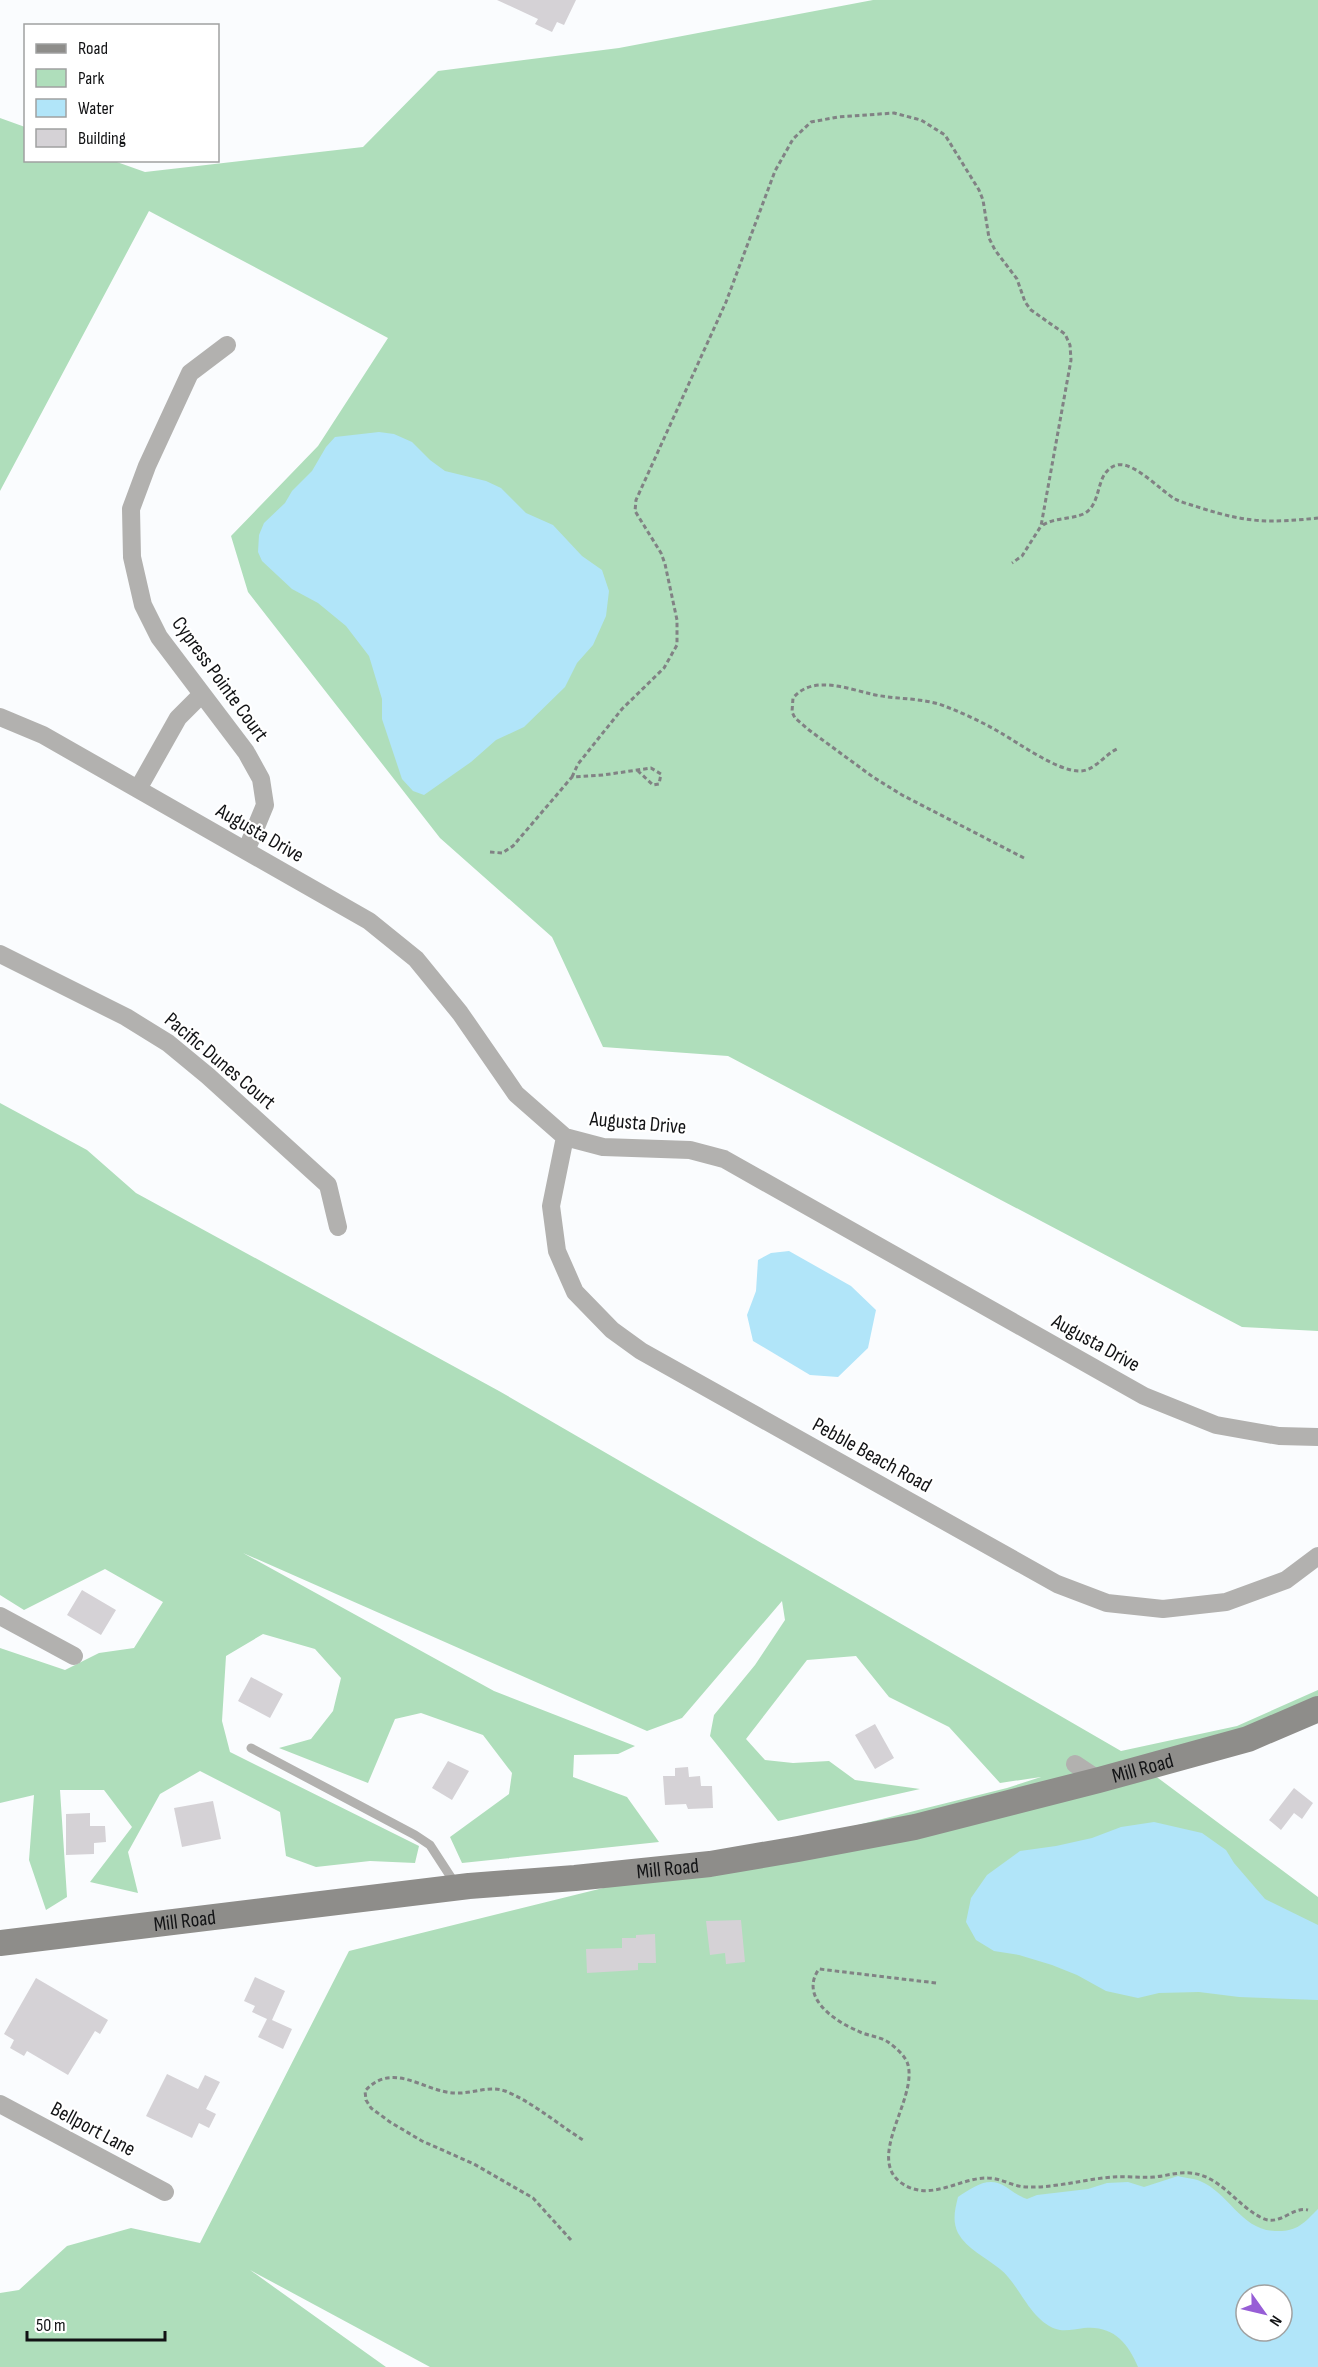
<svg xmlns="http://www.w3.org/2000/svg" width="1318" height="2367" font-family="'Sofia Sans Condensed',sans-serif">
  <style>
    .green { fill: #afdebb; fill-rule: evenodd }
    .water { fill: #b1e5f9; fill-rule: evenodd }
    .building { fill: #d5d2d6 }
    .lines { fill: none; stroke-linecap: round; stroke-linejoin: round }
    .path { stroke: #818284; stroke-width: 3; stroke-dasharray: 4.5 3; stroke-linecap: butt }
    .service { stroke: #b2b1af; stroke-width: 9 }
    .minor { stroke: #b2b1af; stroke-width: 18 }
    .secondary { stroke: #8e8d8a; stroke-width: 26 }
    .labels { text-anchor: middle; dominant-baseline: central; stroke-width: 4.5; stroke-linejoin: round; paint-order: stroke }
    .street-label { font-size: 21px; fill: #121315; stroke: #fff }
  </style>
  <rect width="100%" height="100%" fill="#fafcfe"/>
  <path class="green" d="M873,0h445v1331l-76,-4 -514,-271 -125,-9 -51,-110 -112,-99 -192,-246 -17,-56 87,-90 70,-108 -239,-127 -149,280v-373l25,9 1,33 88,1 31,11 218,-25 75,-76 181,-23z
    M0,1103l87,47 49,43 363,198 622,360 116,-25 81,-36v25l-164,60 164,122v470h-888l-180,-97 136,97h-386v-74l19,-3 48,-44 64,-18 69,15 149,-292 658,-163 34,-11 -41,6 -51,-56 -60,-30 -33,-41 -49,4 -61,79 19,21 28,3 36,-2 26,19 65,9 -142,32 -68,-85 4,-21 41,-50 30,-45 -3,-19 -100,117 -35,13 -404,-178 251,138 141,55 -17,8 -44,1 -1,22 54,20 32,45 -197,21 -12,-26 59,-43 3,-21 -29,-38 -62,-22 -26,6 -27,64 -89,-35 32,-9 22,-28 8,-33 -26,-29 -52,-15 -37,22 -4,65 8,31 189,94 -4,17 -45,-2 -54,6 -30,-11 -6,-44 -80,-41 -40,23 -32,58 10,41 -48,-11 42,-55 -28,-37h-44l7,107 -21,13 -17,-50 5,-65 -34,8v-155l65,22 34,-17 35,-5 29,-46 -58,-33 -81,41 -24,-15zM1246,2295h36v36h-36z"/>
  <path class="water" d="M379,432l15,2 18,8 18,18 15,11 41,10 15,7 25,25 27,12 29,31 20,14 7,21 -3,25 -13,29 -16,18 -12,24 -41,40 -28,13 -25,22 -47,33 -11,-4 -11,-12 -20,-60v-20l-13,-43 -23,-30 -28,-23 -26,-14 -30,-28 -4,-9 1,-17 5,-12 21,-20 7,-12 20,-20 14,-24 9,-10z
    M789,1251l62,35 25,24 -8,38 -30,29 -28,-2 -57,-34 -6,-26 9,-24 2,-31 13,-7z
    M1154,1822l48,11 24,17 8,13 31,36 53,26v75l-79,-3 -40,-5 -40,1 -21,5 -32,-7 -29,-16 -25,-10 -33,-10 -25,-4 -18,-11 -10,-18 5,-24 16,-23 33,-24 36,-5 36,-8 29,-11z
    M1178,2176c7,2 15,2 22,5 29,12 41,49 75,50 22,1 28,-7 43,-22v158h-180c-10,-25 -26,-42 -54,-39 -9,1 -20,4 -28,1 -27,-10 -36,-44 -56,-60 -15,-12 -33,-20 -42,-36 -6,-12 -3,-24 0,-36 15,-10 31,-22 48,-10 9,6 11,8 21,12l10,-4 51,-6 19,-6 21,-1 16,5zM1246,2295h36v36h-36z"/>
  <path class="building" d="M497,0h79l-12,25 -7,-3 -5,10 -17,-8 3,-5z
    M82,1590l34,20 -15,25 -34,-20z
    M251,1677l32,17 -13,24 -32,-17z
    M875,1724l19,34 -19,11 -20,-34z
    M448,1761l21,10 -17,29 -20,-12z
    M688,1767l1,10 11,-1 1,10h11l1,22 -25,1 -2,-5 -21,1 -2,-29h12v-8z
    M1294,1788l19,15 -11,16 -8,-6 -13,17 -12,-10z
    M213,1801l8,38 -39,8 -8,-39z
    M90,1813v13h15l1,16 -12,1v11l-28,1v-41z
    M741,1920l4,42 -19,2 -1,-11 -15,2 -4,-34z
    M655,1934l1,29h-18v7l-51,3 -1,-24 36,-1v-10h14v-3z
    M255,1977l30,14 -13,29 20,9 -9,20 -25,-12 9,-18 -15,-7 3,-6 -11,-5z
    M36,1978l72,42 -8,14 -5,-3 -27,44 -41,-24 -3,5 -14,-8 4,-8 -10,-6z
    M167,2074l31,15 7,-14 15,7 -14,27 10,5 -7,14 -10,-5 -7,15 -46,-22z"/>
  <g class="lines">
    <path class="path" d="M1043,525c14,-9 37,-5 46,-15 13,-13 7,-39 28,-45 17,-4 44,26 58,34 8,4 17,6 26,9 47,15 68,15 117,10
      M572,777l6,-13 44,-55 42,-41 13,-23v-25l-12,-56 -4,-11 -26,-42 1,-11 90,-198 49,-131 18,-32 18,-17 27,-5 56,-4 27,7 24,15 34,55 4,10 6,38 6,12 22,29 8,23 6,8 34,24 5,11 1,15 -30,166 -19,30 -10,7
      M490,852l12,1 11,-7 59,-69 31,-2 48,-7 10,6 -2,10 -6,1 -15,-14
      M1024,858l-122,-63 -29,-18 -64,-47 -14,-12 -3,-6 1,-14c19,-23 53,-10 78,-4 25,6 52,3 76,13 18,7 37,16 54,26 19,11 55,37 77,38 16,1 26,-16 39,-22
      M936,1983l-117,-14c-20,28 15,52 39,62 9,5 21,5 30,11 7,5 18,14 20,23 9,34 -41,91 -8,117 29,22 60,-5 88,-4 14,0 25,9 39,9 29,1 58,-8 86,-10 13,-1 27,1 41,0 12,-1 23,-5 36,-4 30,2 47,33 72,45 18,9 30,-12 46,-8
      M571,2240l-38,-42 -59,-34 -52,-23 -32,-19 -19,-14 -5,-8 -1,-9c28,-31 59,1 90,2 18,1 33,-8 50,-2 26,10 54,34 78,49"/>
    <path class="service" d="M251,1748l164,87 15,10 26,40"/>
    <path class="minor" d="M227,345l-37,28 -43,93 -16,43 1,48 11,48 16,32 87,115 15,27 4,26 -19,46
      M0,717l43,18 326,186 47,38 44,54 56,81 49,43 38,10 87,3 34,9 420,237 72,29 63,11 39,1
      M138,789l40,-71 24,-24
      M0,954l126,63 42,26 40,33 120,109 10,42
      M565,1137l-14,69 6,45 18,41 37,38 29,21 416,233 50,19 56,6 63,-7 60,-22 32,-24
      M0,1616l74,40
      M1075,1764l24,16
      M0,2104l165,88"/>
    <path class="secondary" id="s1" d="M0,1943l469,-57 106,-8 135,-14 88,-15 117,-22 184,-47 149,-41 70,-30"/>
  </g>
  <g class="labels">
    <g class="street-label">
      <text transform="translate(220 679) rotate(54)">Cypress Pointe Court</text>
      <text transform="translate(260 833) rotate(30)">Augusta Drive</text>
      <text transform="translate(220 1061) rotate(40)">Pacific Dunes Court</text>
      <text transform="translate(638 1123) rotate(5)">Augusta Drive</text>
      <text transform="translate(1096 1343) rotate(29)">Augusta Drive</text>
      <text transform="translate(872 1455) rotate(29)">Pebble Beach Road</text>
      <text stroke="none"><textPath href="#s1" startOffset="1158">Mill Road</textPath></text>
      <text stroke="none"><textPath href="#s1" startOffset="672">Mill Road</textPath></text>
      <text stroke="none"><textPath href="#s1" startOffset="186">Mill Road</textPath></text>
      <text transform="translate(93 2129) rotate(28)">Bellport Lane</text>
    </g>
  </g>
  <rect x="24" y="24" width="195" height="138" fill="#ffffff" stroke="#a0a1a1" stroke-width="1.5"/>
  <rect x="36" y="44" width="30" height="9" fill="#8e8d8a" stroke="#a0a1a1" stroke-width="1.5"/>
  <text x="78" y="54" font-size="18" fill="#121315">Road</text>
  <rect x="36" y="69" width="30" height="18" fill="#afdebb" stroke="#a0a1a1" stroke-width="1.5"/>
  <text x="78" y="84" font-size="18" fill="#121315">Park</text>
  <rect x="36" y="99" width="30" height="18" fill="#b1e5f9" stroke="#a0a1a1" stroke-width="1.5"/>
  <text x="78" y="114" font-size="18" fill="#121315">Water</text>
  <rect x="36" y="129" width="30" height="18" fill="#d5d2d6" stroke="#a0a1a1" stroke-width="1.5"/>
  <text x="78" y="144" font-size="18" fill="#121315">Building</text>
  <g transform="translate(1264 2313) rotate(124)"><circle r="28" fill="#ffffff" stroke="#a0a1a1" stroke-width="1.5"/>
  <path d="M0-4.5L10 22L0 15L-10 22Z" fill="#975ed6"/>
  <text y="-9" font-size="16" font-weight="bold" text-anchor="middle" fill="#121315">N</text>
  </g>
  <path d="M27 2331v9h138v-9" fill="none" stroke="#121315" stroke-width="3"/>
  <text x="36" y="2331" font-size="18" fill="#121315" stroke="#ffffff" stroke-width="4.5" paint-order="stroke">50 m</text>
</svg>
